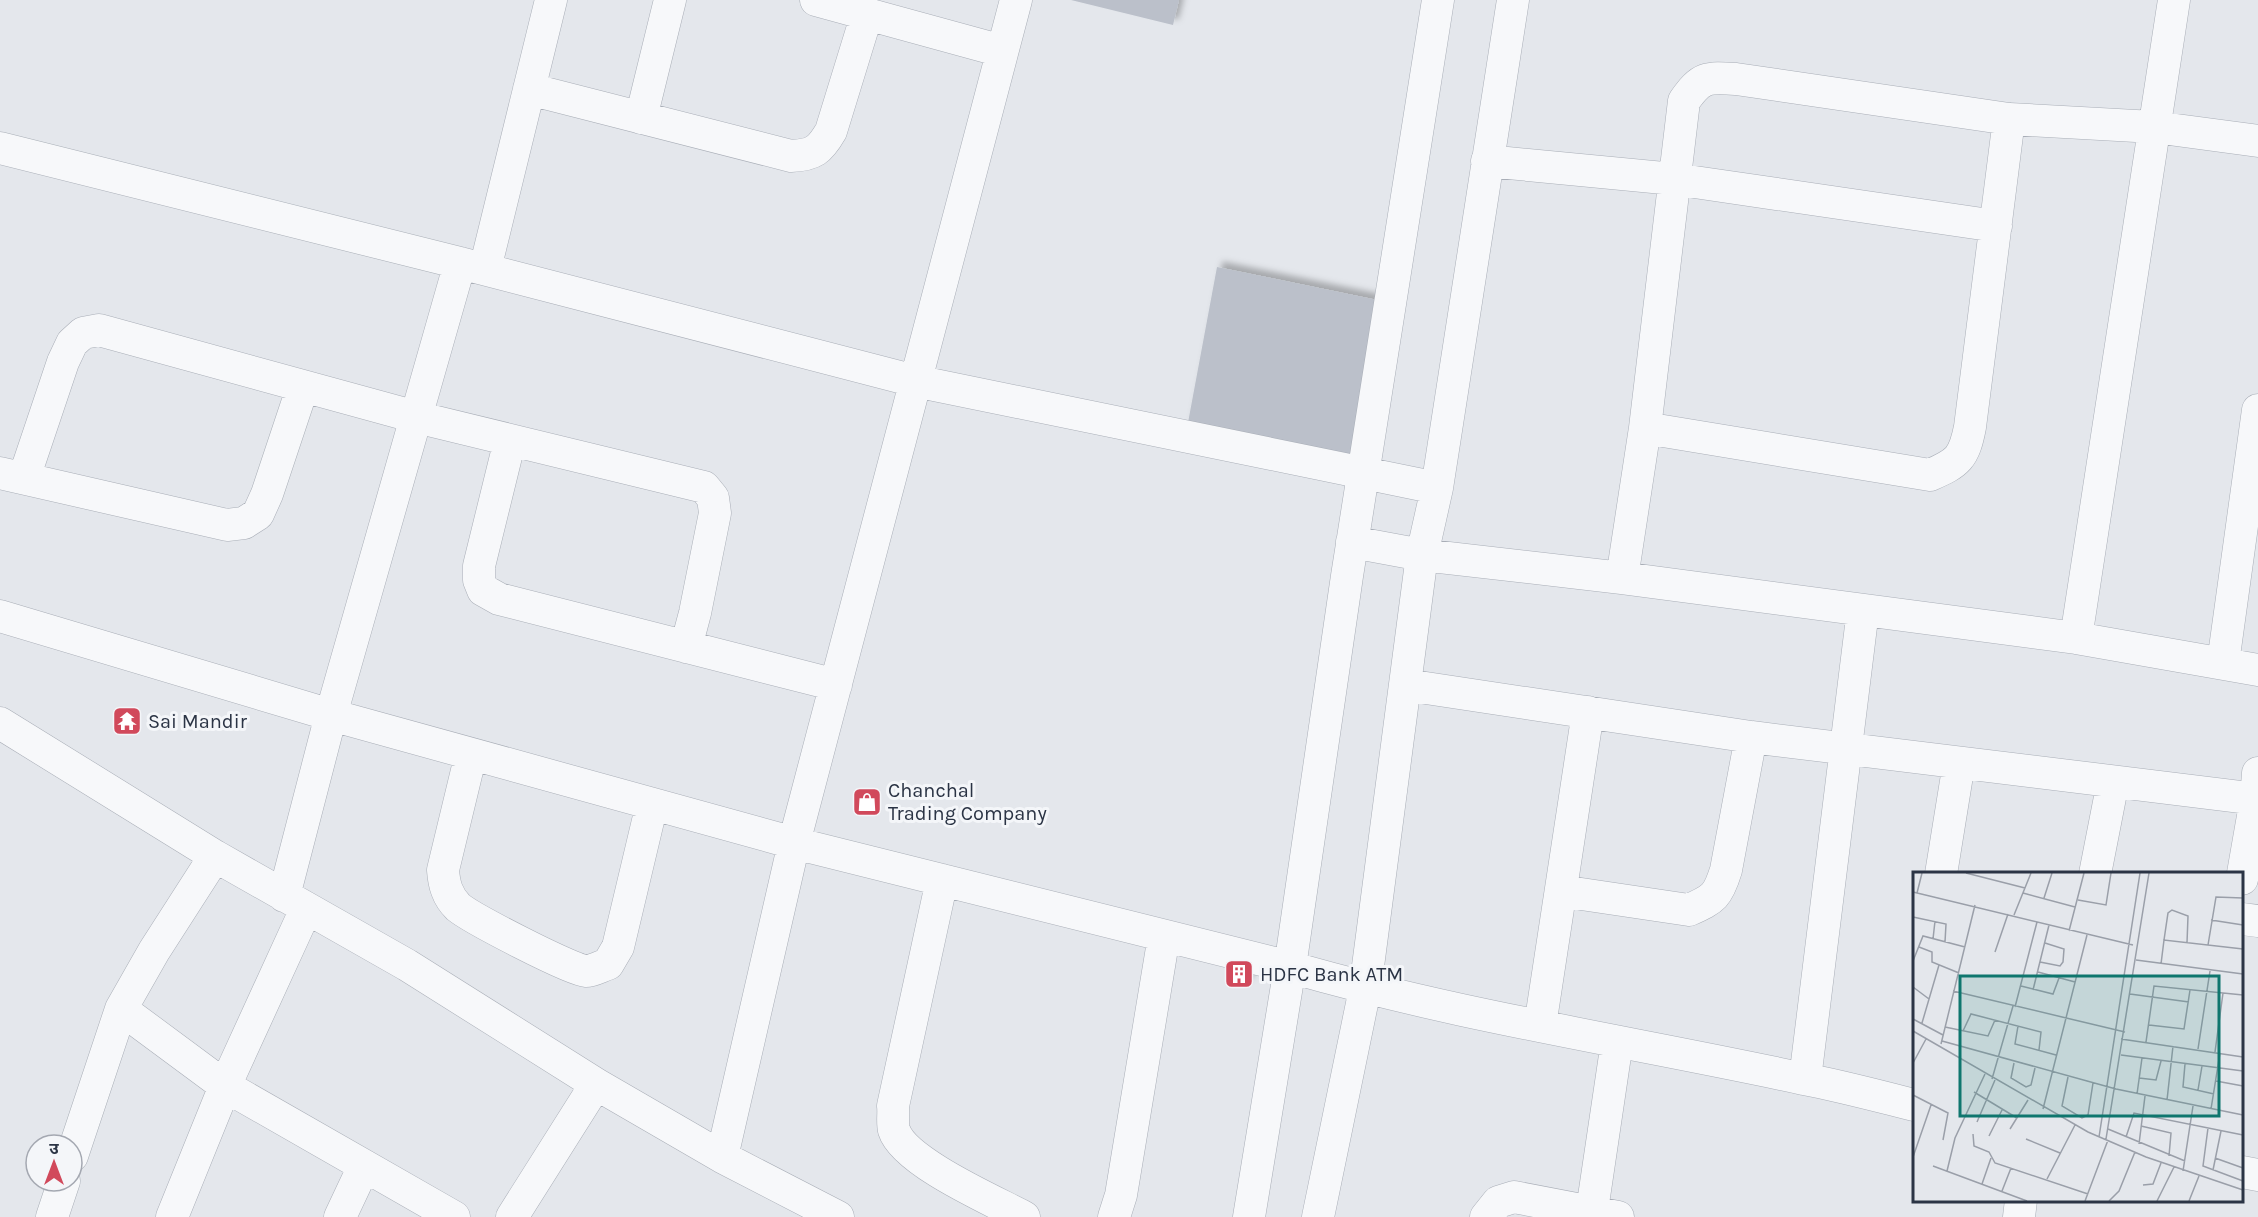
<svg xmlns="http://www.w3.org/2000/svg" width="2258" height="1217" font-family="Karla,'Noto Sans Devanagari',sans-serif">
  <style>
    .building { fill: #bbc0ca; filter: url(#shadow) }
    .lines { fill: none; stroke-linecap: round; stroke-linejoin: round }
    .street-casing { stroke: #a9aeb7; stroke-width: 33 }
    .street { stroke: #f7f8fa; stroke-width: 32 }
    .labels { text-anchor: middle; dominant-baseline: central; stroke-width: 6; stroke-linejoin: round; paint-order: stroke }
    .poi-label { font-size: 20px; fill: #2b3445; stroke: #f4f6f9; text-anchor: start }
    .inset-road { fill: none; stroke: #9a9fa9; stroke-width: 1.5 }
    .view { fill: #0f766e; fill-opacity: 0.15; stroke: #0f766e; stroke-width: 3 }
    .inset-edge { fill: none; stroke: #2b3445; stroke-width: 3 }
  </style>
  <defs>
    <filter id="shadow"><feDropShadow dx="5.5" dy="-5.5" stdDeviation="3" flood-color="#0004"/></filter>
  </defs>
  <rect width="100%" height="100%" fill="#e4e7ec"/>
  <path class="building" d="M1071,0h108l-6,25z
    M1217,267l165,34 -26,161 -169,-34z
    M1231,964l20,4 -4,16 -20,-4z"/>
  <g class="lines">
    <g class="street-casing">
      <path id="street" d="M816,0l186,51
        M529,89l262,67c23,-1 29,-6 40,-25l36,-117
        M641,118l29,-118
        M0,148l460,115 455,118 522,107
        M1487,161l187,18 322,47
        M485,269l66,-269
        M1645,428l285,47c28,-12 34,-17 40,-48l39,-308
        M510,440l-31,126v14l4,10 16,9 337,86
        M0,473l227,52 17,-2 14,-9 9,-20 36,-108
        M24,478l39,-116 9,-19 11,-10 16,-3 317,87 288,70 9,11 2,15 -20,100 -9,34
        M1352,542l70,13 200,23 454,60 182,32
        M1622,578l23,-150 39,-327c17,-24 22,-24 52,-22l273,40 145,8 104,14
        M0,616l331,99 463,128 496,124c169,49 343,75 514,112 37,7 74,17 110,26
        M2076,638l98,-638
        M2223,663l35,-253
        M1406,685l345,52 507,62
        M0,723l215,133 192,109 189,119 126,73 116,60
        M471,754l-28,116c1,14 4,26 15,37 13,11 113,63 128,64 7,0 15,-5 22,-7l10,-17 34,-143
        M1941,874l18,-111
        M2095,874l18,-92
        M2242,879l14,-80 2,-26
        M942,880l-49,226c1,7 -1,17 1,24 10,32 100,71 130,87
        M1561,891l128,19c25,-11 29,-14 37,-40l25,-133
        M284,896l47,-181 129,-452
        M2242,919l16,2
        M121,1009l104,77 229,131
        M1540,1026l48,-314
        M1805,1079l58,-469
        M72,1156l49,-147 33,-58 61,-95
        M722,1157l72,-314 222,-843
        M2242,1172l16,3
        M52,1217l12,-36
        M172,1217l53,-131 81,-177
        M340,1217l24,-51
        M512,1217l84,-133
        M1114,1217l7,-22 43,-259
        M1249,1217l41,-250 57,-391 91,-576
        M1318,1217l47,-228 57,-434 15,-67 76,-488
        M1486,1217l12,-15 16,-5 104,20
        M1591,1217l26,-175
        M2019,1217l2,-17"/>
    </g>
    <use href="#street" class="street"/>
  </g>
  <defs>
    <g id="temple-square" transform="scale(1.5)"><rect x="-9" y="-9" width="18" height="18" rx="4" fill="#d1495b" stroke="#f4f6f9"/><path d="M0-6L5-2H3V0L6.5 2.5H4V6H1.5V3h-3V6H-4V2.5H-6.5L-3 0V-2H-5Z" fill="#fff"/></g>
    <g id="shop-square" transform="scale(1.5)"><rect x="-9" y="-9" width="18" height="18" rx="4" fill="#d1495b" stroke="#f4f6f9"/><path d="M-5-2.5h2.3a2.7 3.5 0 0 1 5.4 0H5L5.5 6h-11ZM-1.5-2.5h3a1.5 2.3 0 0 0-3 0Z" fill="#fff"/></g>
    <g id="building-square" transform="scale(1.5)"><rect x="-9" y="-9" width="18" height="18" rx="4" fill="#d1495b" stroke="#f4f6f9"/><path d="M-4-6H4V6H1V3H-1V6H-4ZM-2.5-4.3h1.7v1.8h-1.7ZM.8-4.3h1.7v1.8H.8ZM-2.5-1h1.7V.8h-1.7ZM.8-1h1.7V.8H.8Z" fill="#fff"/></g>
  </defs>
  <g fill-rule="evenodd">
    <use href="#temple-square" x="127" y="721"/>
    <use href="#shop-square" x="867" y="802"/>
    <use href="#building-square" x="1239" y="974"/>
  </g>
  <g class="labels">
    <g class="poi-label">
      <text x="148" y="721">Sai Mandir</text>
      <text x="888" y="790">Chanchal<tspan x="888" dy="23">Trading Company</tspan></text>
      <text x="1260" y="974">HDFC Bank ATM</text>
    </g>
  </g>
  <g transform="translate(1913 872)">
    <rect width="330" height="330" fill="#e4e7ec"/>
    <path class="inset-road" d="M53,1l59,15M0,20l220,53M4,21l5,-20M110,21l52,14M131,26l8,-25M165,28l28,5 5,-32M101,43l17,-42M0,45l33,7 -1,18M298,48l32,5M156,59l15,-58M20,67l2,-18M251,68l4,-27 4,-3 16,6 -1,27M295,73l8,-48 27,1M6,75l13,5v10l27,11M82,80l13,-38M223,88l107,14M0,89l10,-25 42,11M127,90l20,4 3,-4 1,-13 -19,-6M248,92l3,-24 79,9M125,100l37,10M108,114l32,8 6,-16M0,115l16,12M120,118l16,-65M40,119l172,41M217,122l59,8M102,135l22,-85M0,147l30,16M9,151l17,-58M236,153l35,4 6,-39M105,154l-3,18 41,11M32,155l43,9 7,-16M0,159l175,101 58,25 97,33M50,159l8,-17 70,18 -2,18M208,167l122,18M29,169l174,48 127,26M233,170l8,-56 89,9M28,172l34,-139M285,177l12,-78M302,180l8,-59M208,183l122,16M0,191l13,-24M101,191l-3,15 15,9 5,-2 4,-17M272,192l-2,23 31,7M155,205l-6,29 20,12 6,-3 5,-32M226,206l17,2 5,-19M79,207l21,-73M303,209l27,5M285,218l4,-24M61,220l43,26M224,222l5,-36M0,223l35,18 -5,27M254,228l6,-54M130,237l44,-174M298,237l9,-56M64,250l18,-42M228,254l30,7 -2,23M295,256l-5,38 40,15M97,257l18,-29M195,257l77,32M60,262l1,12 15,6 6,11 93,31M76,264l13,-26M186,265l41,-264M213,265l8,-24 109,22M113,267l34,14M193,267l43,-266M226,272l6,-48M0,285l18,-52M302,286l28,10M20,294l94,35M300,298l8,-39M34,299l8,-33 30,-64M270,299l10,-65M134,307l28,-54M69,312l9,-26M230,313l10,-1 8,-21M89,319l9,-23M172,329l23,-61M196,329l10,-10 16,-39M244,329l17,-34M276,329l10,-25"/>
    <path class="view" d="M47,104h259v140h-259z"/>
    <rect width="330" height="330" class="inset-edge"/>
  </g>
  <g transform="translate(54 1163)"><circle r="28" fill="#f4f6f9" stroke="#a4a8b1" stroke-width="1.5"/>
  <path d="M0-4.5L10 22L0 15L-10 22Z" fill="#d1495b"/>
  <text y="-9" font-size="16" font-weight="bold" text-anchor="middle" fill="#2b3445">उ</text>
  </g>
</svg>
